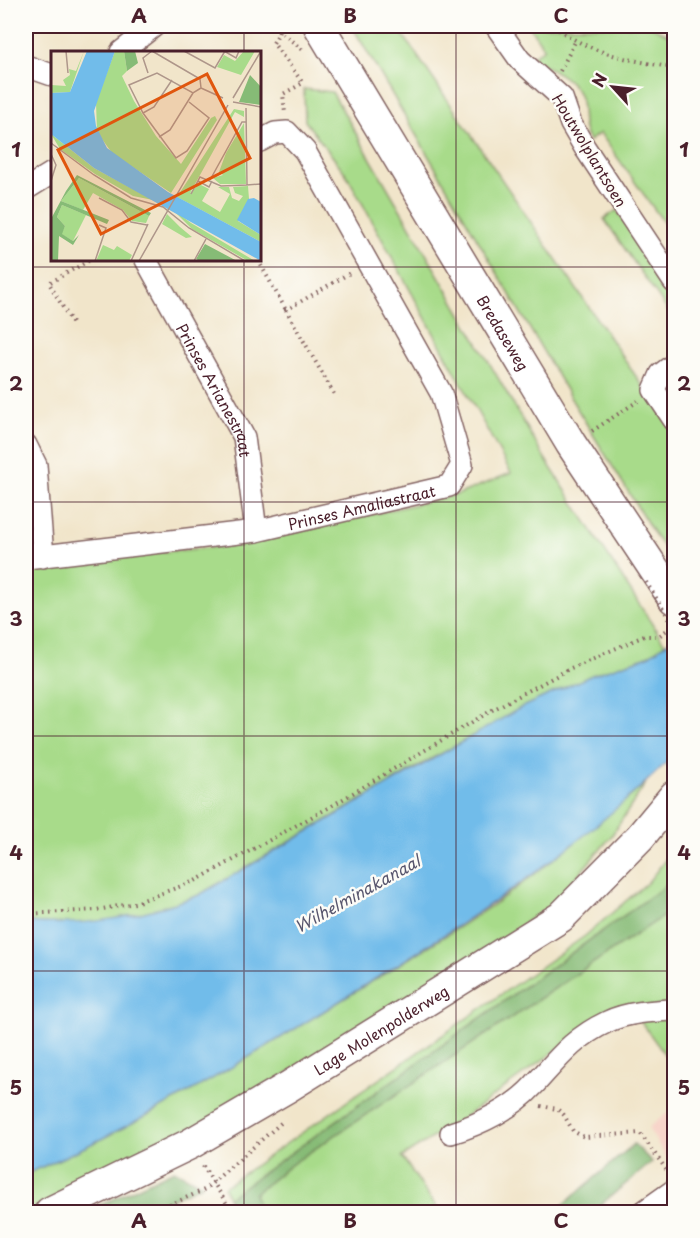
<svg xmlns="http://www.w3.org/2000/svg" width="700" height="1238" font-family="'Playpen Sans',sans-serif">
  <style>
    .built { fill: #f7d1c6 }
    .green { fill: #a8db8a; stroke: #797d5a; stroke-width: 1.5 }
    .forest { fill: #86bb76; stroke: #686d50; stroke-width: 1.5 }
    .water { fill: #71bcea; stroke: #5e6e8a; stroke-width: 1.5 }
    .lines { fill: none; stroke-linecap: round; stroke-linejoin: round }
    .street-casing { stroke: #846463; stroke-width: 24 }
    .secondary-casing { stroke: #846463; stroke-width: 33 }
    .path { stroke: #846463; stroke-width: 4; stroke-dasharray: 1.5 4.5; stroke-linecap: butt }
    .street { stroke: #fff; stroke-width: 21 }
    .secondary { stroke: #fff; stroke-width: 30 }
    .path-bridge { stroke: #846463; stroke-width: 4; stroke-dasharray: 1.5 4.5; stroke-linecap: butt }
    .grid { fill: none; stroke: #4a1f2b; stroke-width: 1.5; stroke-opacity: 0.55 }
    .labels { text-anchor: middle; dominant-baseline: central; stroke-width: 5; stroke-linejoin: round; paint-order: stroke }
    .street-label { font-size: 15px; fill: #4a1f2b; stroke: #fdfcf7 }
    .water-label { font-size: 16px; font-style: italic; fill: #58566e; stroke: #fdfcf7 }
    .inset-road { fill: none; stroke: #ae968a; stroke-width: 1.5 }
    .view { fill: #e0560e; fill-opacity: 0.15; stroke: #e0560e; stroke-width: 3 }
    .inset-edge { fill: none; stroke: #4a1f2b; stroke-width: 3 }
    .neatline { fill: none; stroke: #4a1f2b; stroke-width: 2 }
    .grid-label { font-size: 20px; text-anchor: middle; font-weight: bold; fill: #4a1f2b }
  </style>
  <rect width="100%" height="100%" fill="#fdfcf7"/>
  <filter id="ink" filterUnits="userSpaceOnUse"><feTurbulence type="fractalNoise" baseFrequency=".0167" numOctaves="2"/><feDisplacementMap in="SourceGraphic" scale="12" xChannelSelector="R" yChannelSelector="G"/><feConvolveMatrix kernelMatrix="1 2 1 2 8 2 1 2 1" color-interpolation-filters="sRGB"/></filter>
  <filter id="wash" filterUnits="userSpaceOnUse"><feTurbulence type="fractalNoise" baseFrequency=".008" numOctaves="4" result="noise"/><feDisplacementMap in="SourceGraphic" scale="24" xChannelSelector="R" yChannelSelector="G"/><feGaussianBlur stdDeviation="1.35" result="paint"/><feColorMatrix in="noise" values="0 0 0 0 0 0 0 0 0 0 0 0 0 0 0 0 0 1.4 0 .05"/><feComposite in="paint" operator="in"/></filter>
  <g filter="url(#wash)">
    <rect width="100%" height="100%" fill="#f1e5ca"/>
    <path class="built" d="M674,1108v62l-26,-42z"/>
    <path class="green" d="M352,26h45l277,406v129l-18,-24 -83,-135z
      M529,26h122l23,12v199l-74,-104 -11,8c-7,-11 -6,-20 -7,-32 -1,-30 -29,-38 -51,-51l13,-10z
      M304,89l28,3 212,365 121,187 -17,12 -56,19 -163,85 -230,135 -45,16 -45,10 -43,4 -40,-3v-358l213,-19 220,-51 52,-21 -165,-299 -41,-53z
      M617,210l57,84v12l-6,5 -64,-92z
      M646,783l-36,55 -56,65 -48,33 -320,201 -160,75v-38c107,-46 207,-106 306,-168 55,-34 111,-67 165,-104 52,-37 100,-78 149,-119z
      M674,849v31l-446,318 -4,-11 361,-251 63,-54z
      M674,909v93l-83,23 -128,93 -61,39 38,55h-179l-7,-18 38,-30z
      M674,1015v52l-36,-49z"/>
    <path class="forest" d="M674,880v29l-382,255 -38,30 7,18h-25l-8,-14z
      M634,1144l18,18 -60,50h-37z
      M174,1170l28,15 -60,27h-56z"/>
    <path class="water" d="M674,638v117c-95,96 -209,168 -323,239 -105,66 -211,131 -325,180v-252c65,5 111,-5 173,-27l323,-188 70,-32 56,-19z"/>
  </g>
  <g filter="url(#ink)">
    <g class="lines">
      <g class="street-casing">
        <g id="street">
          <path d="M496,26l24,34 42,38 9,26 14,24 89,134"/>
          <path d="M121,52l33,-26"/>
          <path d="M26,66l26,9"/>
          <path d="M26,189l26,-16"/>
          <path id="s1" d="M146,260l98,177 12,94"/>
          <path d="M674,364l-13,10 -7,16 20,30"/>
          <path d="M26,445l10,20 7,92"/>
          <path id="s2" d="M26,558l230,-27 193,-45 13,-21 -21,-72 -136,-242 -18,-19 -12,1 -15,8"/>
          <path d="M451,1133c30,-9 62,-25 83,-48 24,-26 39,-47 73,-63 21,-10 45,-11 67,-12"/>
          <path d="M643,1212l31,-22"/>
        </g>
      </g>
      <g class="secondary-casing">
        <g id="secondary">
          <path id="s3" d="M319,26l252,418 103,155"/>
          <path id="s4" d="M50,1212l140,-68 98,-57 273,-170 79,-80 34,-41"/>
        </g>
      </g>
      <path class="path" d="M273,26l30,24
        M554,26c35,28 77,34 120,42
        M280,31l-7,12 30,40 -20,11 2,19
        M560,71l15,-29
        M258,260l28,50
        M72,323l-23,-40 41,-23
        M334,394l-48,-84 64,-37
        M592,431l46,-30
        M26,914l71,-4 38,-7 60,-22 133,-73 166,-99 77,-41 73,-32h15l15,-11
        M541,1106l16,3 7,6 9,16 11,6 56,-4 28,39
        M203,1166l29,46
        M153,1212l51,-22 78,-68"/>
      <use href="#street" class="street"/>
      <use href="#secondary" class="secondary"/>
      <path class="path-bridge" d="M646,582l28,44"/>
    </g>
  </g>
  <path class="grid" d="M244,26v26M456,26v1186M244,260v952M26,267h648M26,502h648M26,736h648M26,971h648"/>
  <g class="labels">
    <g class="street-label">
      <text transform="translate(590 150) rotate(59)">Houtwolplantsoen</text>
      <text stroke="none"><textPath href="#s3" startOffset="358">Bredaseweg</textPath></text>
      <text stroke="none"><textPath href="#s1" startOffset="148">Prinses Arianestraat</textPath></text>
      <text stroke="none"><textPath href="#s2" startOffset="340">Prinses Amaliastraat</textPath></text>
      <text stroke="none"><textPath href="#s4" startOffset="378">Lage Molenpolderweg</textPath></text>
    </g>
    <g class="water-label">
      <text transform="translate(357 893) rotate(-29)">Wilhelminakanaal</text>
    </g>
  </g>
  <g transform="translate(51 51)">
    <rect width="210" height="210" fill="#f1e5ca"/>
    <path d="M33,0l-14,41 -19,1v-8l15,1 -3,-6 7,-5 -1,-6 7,2zM64,0h9l3,20 -5,5 12,25 22,35 25,28 30,-46 4,-2 2,4 -46,73 -59,-40 -15,-21 -1,-30zM193,0h11l-14,24 -24,-8 7,-12 11,6zM183,58l10,2v6l-9,-5 -45,81 9,-9 10,5 -7,12 18,11 10,-18 -12,-7h11l3,11 7,3 4,-5 -8,-3 -2,-6 15,-1 1,13 -11,22 23,14v7l-84,-45zM193,72l2,61h-26l-7,-6 10,-3 -4,-3 7,-19zM0,83l43,34 59,32 -20,-4 -38,-22 -35,-25zM28,127l70,38 -3,7 -14,-2 -9,-11 -30,-17 -10,17 -22,-9zM11,154l24,10 -13,26 -12,-7 4,-8 -8,-9zM120,157l20,15 64,38h-7l-56,-32zM116,163l13,13 12,10 -6,1 -24,-14zM52,194l11,5 3,-4 15,9 -3,6h-33z" fill="#a8db8a"/>
    <path d="M73,0h11l3,12 -11,8zM199,24l11,12v18l-22,-3zM26,124l74,38 -2,3 -70,-38 -18,23 48,19 -2,4 -45,-19 -5,12 8,9 -3,8 11,7 6,-6 -6,10 -14,-9 -1,25h-7l1,-44 14,-26zM154,193l32,17h-37l-4,-2z" fill="#86bb76"/>
    <path d="M36,0h28l-21,60 2,15 11,22 61,44 93,50v19l-167,-93 -43,-34v-41l19,-1zM203,147l7,4v33l-24,-15 11,-21z" fill="#71bcea"/>
    <path class="inset-road" d="M15,0l2,22M101,0l48,28 1,9M133,0l31,17 10,-17M173,0l12,7 3,-7M97,22l-5,-15 9,-7M150,37l22,10M182,47l28,-47M138,51l20,16 -22,33 -11,7 -33,-45 -14,-28 28,-12 36,20 8,-5M182,51l28,5M195,57l1,77 14,-1M92,62l11,-6 18,-27M108,86l11,-7 23,-37M0,92l43,32 37,23 32,9 26,21 56,33M0,103l5,11 -5,16M159,129l32,-58h4M147,130l11,6 3,-6M140,143l9,-17 21,9 26,-1M48,147l23,12 9,12 16,3M44,210l11,-33 -7,-3M80,210l17,-37M88,210l89,-156M143,210l12,-22"/>
    <path class="view" d="M156,23l43,84 -149,76 -43,-84z"/>
    <rect width="210" height="210" class="inset-edge"/>
  </g>
  <rect width="700" height="1238" fill="none" stroke="#fdfcf7" stroke-width="66"/>
  <g transform="translate(613 87) rotate(297)" stroke="#fdfcf7" stroke-width="4.5" paint-order="stroke">
  <path d="M0-4.5L10 22L0 15L-10 22Z" fill="#4a1f2b"/>
  <text y="-9" font-size="16" font-weight="bold" text-anchor="middle" fill="#4a1f2b">N</text>
  </g>
  <rect x="33" y="33" width="634" height="1172" class="neatline"/>
  <g class="grid-label">
    <text x="139" y="23">A</text>
    <text x="350" y="23">B</text>
    <text x="561" y="23">C</text>
    <text x="16" y="157">1</text>
    <text x="684" y="157">1</text>
    <text x="16" y="391">2</text>
    <text x="684" y="391">2</text>
    <text x="16" y="626">3</text>
    <text x="684" y="626">3</text>
    <text x="16" y="860">4</text>
    <text x="684" y="860">4</text>
    <text x="16" y="1095">5</text>
    <text x="684" y="1095">5</text>
    <text x="139" y="1228">A</text>
    <text x="350" y="1228">B</text>
    <text x="561" y="1228">C</text>
  </g>
</svg>
